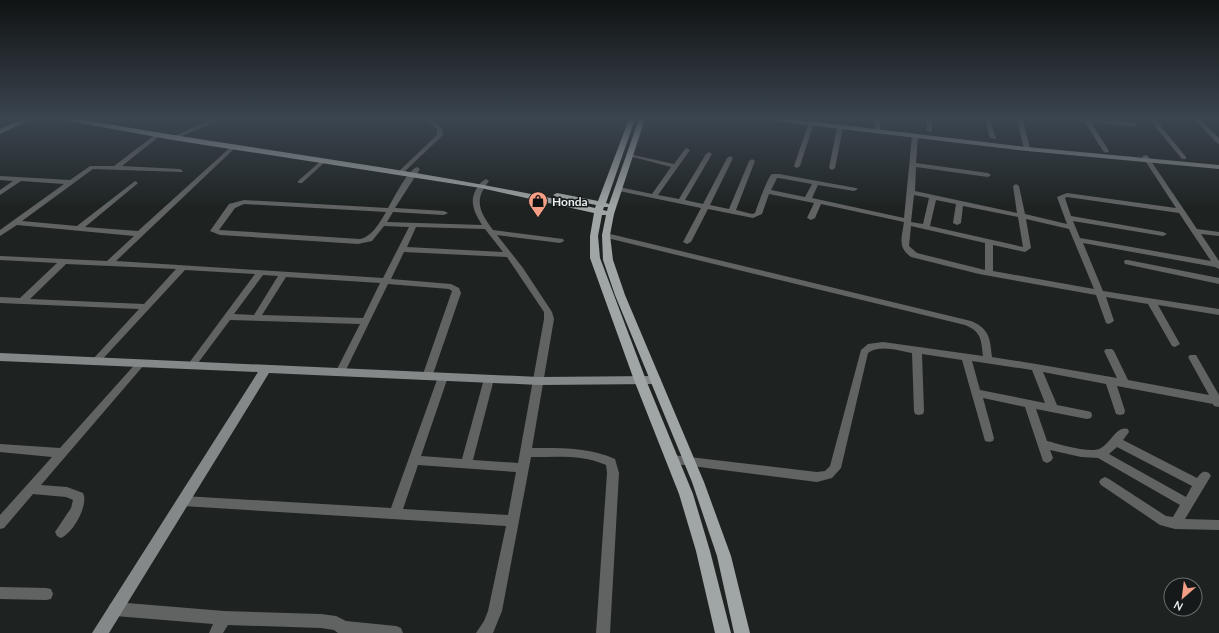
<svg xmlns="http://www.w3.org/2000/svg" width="1219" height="633" font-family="Lato,sans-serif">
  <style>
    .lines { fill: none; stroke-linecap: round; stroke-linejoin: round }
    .street { fill: #616363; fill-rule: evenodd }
    .secondary { fill: #848888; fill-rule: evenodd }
    .primary { fill: #a0a5a5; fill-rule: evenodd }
    .labels { text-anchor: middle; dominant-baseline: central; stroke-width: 3; stroke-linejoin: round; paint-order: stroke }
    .poi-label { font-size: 12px; font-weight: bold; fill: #e9edec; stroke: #151919; text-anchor: start }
  </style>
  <rect width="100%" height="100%" fill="#1e2322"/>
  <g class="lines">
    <path class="street" d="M213,119h8l-46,20 -5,-1z
      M426,119h7l9,9 1,7 -41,39h-4v-2l39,-37v-6z
      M831,119h6v2l-5,1z
      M875,119h6l-1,12 -3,2 -3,-2z
      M926,119h6v13l-5,-1z
      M985,119l5,1 6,18 -1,1 -5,-1z
      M1017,119h6l7,30 -1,1 -5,-1z
      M1079,119h19l36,4 3,2 -3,2 -43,-5 18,29 -3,2 -3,-2 -19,-30z
      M1149,119h6l31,38v2h-4z
      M1194,119h6l19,19v6l-2,-1z
      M809,122l5,1 -14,43 -3,2 -2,-1 -1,-1z
      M840,125l3,2 -8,41 -3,2 -3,-2 8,-41z
      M156,134l5,1 -39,31 58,3 3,2 -1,1 -89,-3 -71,52 55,5 58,-45 3,2 -1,1 -52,43 53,4 96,-87 3,2 -1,1 -120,114 267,17 26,-51 -25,-1 -12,15 -14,3 -138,-9 -10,-4 19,-27 15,-4 144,8c6,-10 19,-37 29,-41l3,2 -25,39 49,3 4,2 -4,2 -51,-3 -6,10 95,3c-7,-12 -14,-24 -5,-37 2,-4 5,-7 9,-9l3,2c-16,20 -9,31 4,49l70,9 1,2 -4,2 -63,-8 26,33 29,44 2,7 -22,129c29,0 56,-1 83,11l4,14 -9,160h-14l11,-160 -1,-8c-24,-11 -50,-8 -75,-8l-29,154 -9,22h-17l8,-12 4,-10 18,-85 -323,-20 -4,-1 -2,-4 2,-4 4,-1 208,12 47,-131 1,-3h8l1,3 -27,79 41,3 22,-80 1,-3h8l1,3 -21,81 45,3 26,-144v-7l-37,-55 -103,-5 -13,27 60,5 8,4 2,5 -30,87h-8l-1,-3 30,-86 -3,-2 -61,-5 -45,92h-6l-2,-3 25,-49 -130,-4 -35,47h-6l-2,-2 2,-2 66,-89 -70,-4 -86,93h-6l-2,-2 2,-2 46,-50 -139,-6v-6l20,1 37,-35 -57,-3v-4l107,5 27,-25 -117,-11 -17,11v-6l64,-46 -43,-3 -21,14v-5l13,-9 -13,-1v-4l70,4 20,-14h24zM244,204l142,8c-6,10 -14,25 -26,27l-141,-9 16,-22zM416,227l69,2 18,23 -96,-5zM66,264l110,5 -32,35 -114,-5zM263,275l15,1 -24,39 -20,-1zM286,277l94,6 -17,35 -101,-3zM418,465l98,7 -8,43 -105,-6z
      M915,134l3,2 -2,27 72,10 3,2 -3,2 -72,-10 -1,24 102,22 -4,-27 3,-2 3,2 6,28 42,10 -10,-27 10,-4 109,15 -34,-52 5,-1 50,74 22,3v4l-18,-2 18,27v8l-4,-2 -132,-24 20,48 116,18v6l-61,-10 22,39 -5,3 -3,-1 -24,-42 -42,-7 8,24 -5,3 -3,-1 -10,-28 -117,-21 -68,-17c-14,-10 -9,-20 -7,-35l-83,-18 -6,14 -4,2 -4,-2 7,-15 -45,-9 -7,20 -9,4 -45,-9 -17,33 -4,2 -4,-2 18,-34 -82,-17 -4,-2 4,-2 33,7 19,-27 -42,-11v-2l45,10 11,-15 2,-1 3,2 -32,45 21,4 27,-45 3,-2 3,2 -27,46 18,4 24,-46 3,-2 3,2 -23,47 19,4 20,-48 3,-2 3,2 -19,49 16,4 3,-1c2,-6 13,-37 17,-39 2,0 6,0 7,0l77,14 2,1 -4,2 -36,-6 -6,13 92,20 8,-82zM777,178h2l33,6 -7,13 -34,-7zM914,195l15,3 -6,26 -12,-2zM1067,197l112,16 32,48 -131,-23 -7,-17 90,15 4,-2 -4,-2 -92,-16 -6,-18zM936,200l20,4 -3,19 4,2 4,-2 2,-17 55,11 5,30 -93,-21zM1026,219l43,10 25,60 -101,-18v-26l32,7 6,-4zM911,226l74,17v27l-68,-17 -8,-7z
      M323,159l2,1v2l-23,21h-4v-2z
      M603,233h3l365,88c19,8 19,18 21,36l44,7 81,14 -13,-27 2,-2h6l2,2 14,29 81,15 -21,-38 2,-2h6l23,40v12l-5,-1 -1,-2 -96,-18 8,25 -1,3 -4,1 -4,-1 -10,-30 -63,-12 14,33 30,6 4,1 1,3 -1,3 -4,1 -51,-10 11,32c12,3 40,12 52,8 11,-4 17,-24 29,-20l1,3 -6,8 74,38c4,-5 6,-8 12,-5l2,3 -2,3 -24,40 34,1v10l-44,-1 -15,-4 -59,-40 -2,-3 2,-3 4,-2 4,2 57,37 7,1 7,-12 -82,-47 -17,-1 -31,-7 3,8 -2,3 -4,2 -4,-2 -18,-54 -42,-9 11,40 -1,3 -4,1 -4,-1 -23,-81 -40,-6 2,57 -1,3 -4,1 -4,-1 -1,-3 -2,-58c-13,-2 -32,-9 -44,0l-27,115 -9,10 -15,4 -149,-19 -2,-3 2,-3 4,-2 145,17 8,-1 5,-5 31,-116 7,-6 15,-2 100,14c-2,-16 -1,-24 -18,-31l-362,-88 -1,-2zM972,361l60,9 13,33 -65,-13zM1117,447l75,39 -6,11 -77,-43z
      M1125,260h3l91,18v6l-94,-20 -1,-2z
      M141,360l3,1 2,2 -2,2 -103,120 26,2 16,6c6,12 -10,40 -22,45l-4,-2 -2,-4 16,-24 2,-8 -7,-3 -33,-3 -29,34 -4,1v-14l52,-58 -52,-5v-8l60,4 78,-87z
      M0,587l46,1 5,1 2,5 -2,5 -5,1 -46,-1z
      M115,602l109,9 97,3 15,2 10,5 50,5 5,2 2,5h-65l-4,-3 -13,-2 -93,-3 -5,8h-14l4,-9 -98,-8 -5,-2 -2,-5 2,-5z"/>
    <path class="secondary" d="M23,119h9l-32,15v-5z
      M771,119h20l236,28 192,18v4l-192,-18 -253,-30z
      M0,353l539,24 116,-1 4,1 2,3 -2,3 -4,1 -116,1 -270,-12 -160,260h-17l166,-261 -258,-11z"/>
    <path class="primary" d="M66,119h14c171,31 346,50 515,89l1,-3 -39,-8 -4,-2 4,-2 41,8 31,-82h6l-29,84 3,1 30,-85h6l-31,95 -4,21 3,25 12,35 79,187 27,74 19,77h-16l-17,-77 -25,-74 -77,-187 -12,-35 -1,-25 4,-20h-4l-4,21 2,22 46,122 47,114 17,57 21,82h-16l-19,-82 -17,-57 -45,-114 -44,-122v-22l4,-23 -113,-25 -308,-48 -104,-19zM604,207h4l-1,4 -4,-1z"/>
  </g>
  <linearGradient id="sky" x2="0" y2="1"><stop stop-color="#101313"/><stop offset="0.57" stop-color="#3b454f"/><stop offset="1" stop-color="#3b454f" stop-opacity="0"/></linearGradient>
  <rect width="1219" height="208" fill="url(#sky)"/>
  <defs>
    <g id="shop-pin" transform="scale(1)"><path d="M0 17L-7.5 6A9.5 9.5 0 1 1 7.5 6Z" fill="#f49e86" stroke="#151919"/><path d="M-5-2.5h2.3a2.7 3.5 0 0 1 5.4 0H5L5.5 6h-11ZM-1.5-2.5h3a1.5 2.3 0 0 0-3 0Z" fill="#111"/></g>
  </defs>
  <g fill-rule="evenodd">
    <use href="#shop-pin" x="538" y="201"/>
  </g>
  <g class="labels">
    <g class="poi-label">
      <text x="552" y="201">Honda</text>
    </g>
  </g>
  <g transform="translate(1183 597) rotate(208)"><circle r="19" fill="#151919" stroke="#6a6e6d"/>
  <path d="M0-3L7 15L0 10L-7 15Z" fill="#f49e86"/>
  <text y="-6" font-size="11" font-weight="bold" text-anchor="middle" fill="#e9edec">N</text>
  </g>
</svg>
